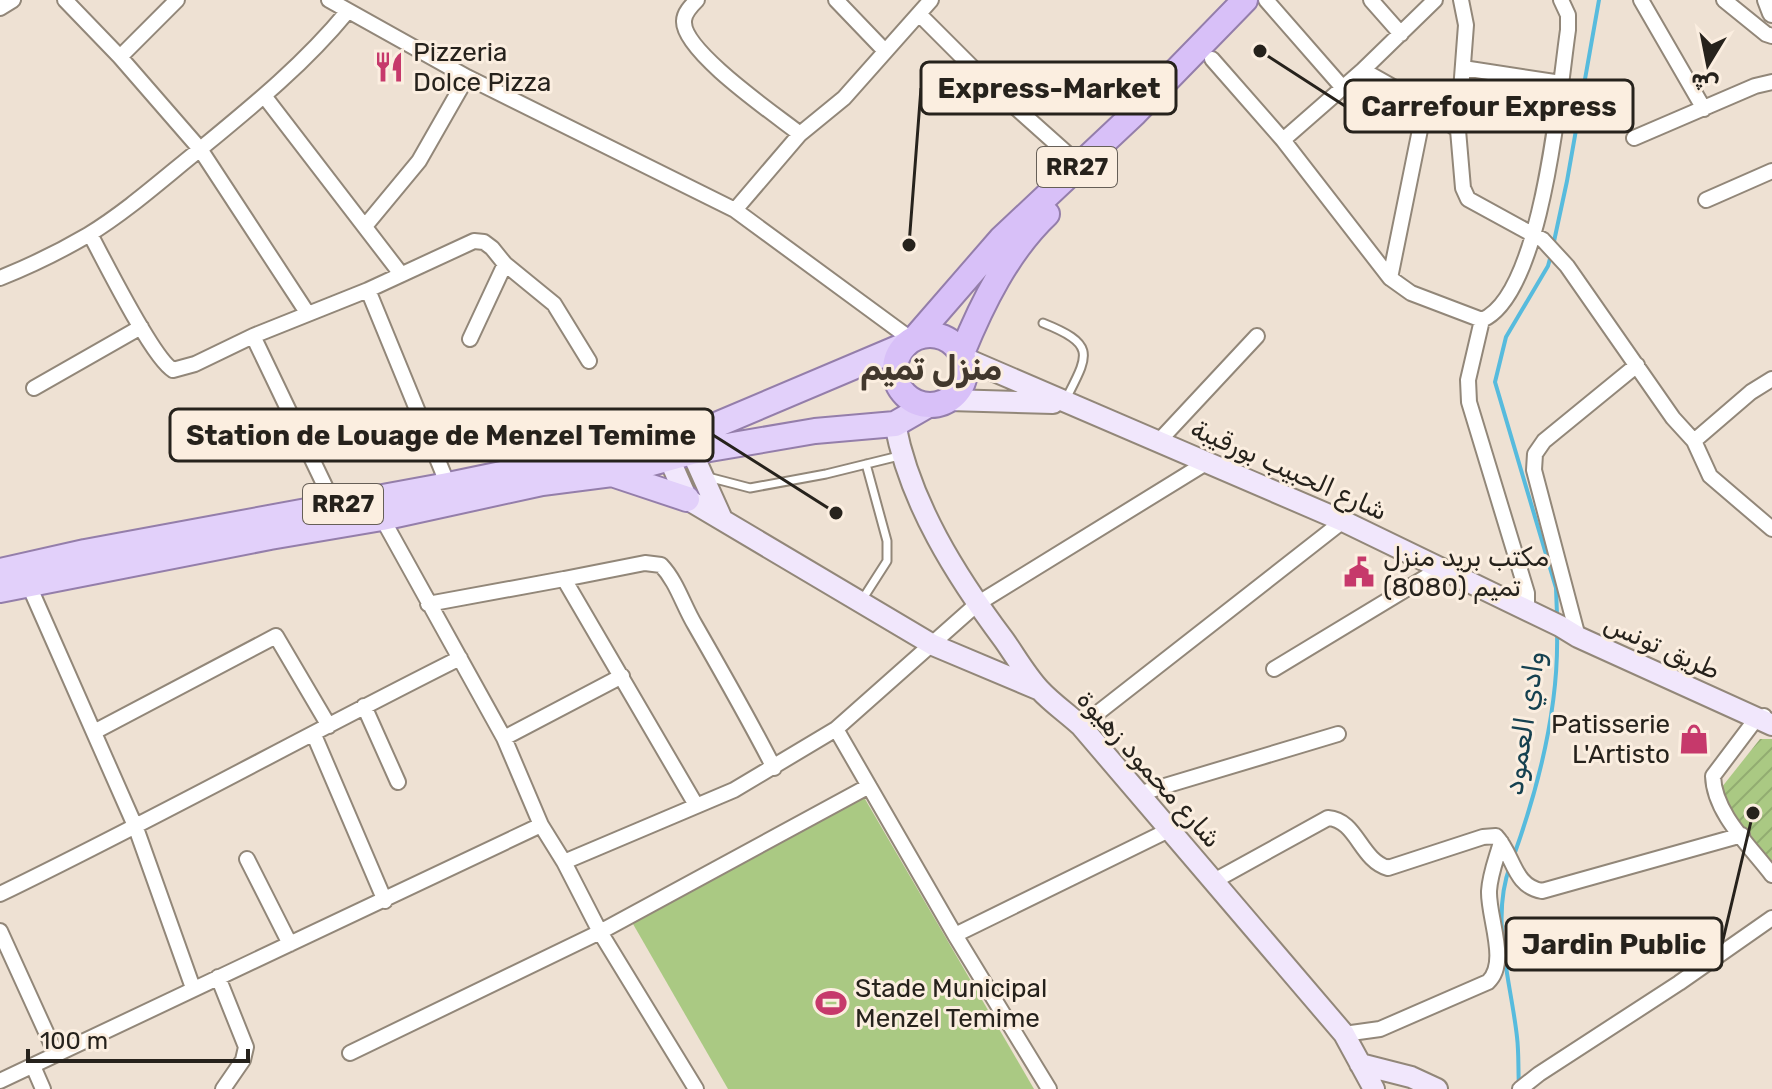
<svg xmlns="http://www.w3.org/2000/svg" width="1772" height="1089" font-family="Rubik,Vazirmatn,sans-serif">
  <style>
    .garden { fill: url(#garden-furrows) }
    .pitch { fill: #aac983 }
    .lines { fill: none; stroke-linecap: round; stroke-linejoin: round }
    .stream { stroke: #57bbdd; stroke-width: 4 }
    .service-casing { stroke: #928779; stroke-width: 11 }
    .minor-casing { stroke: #928779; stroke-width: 18 }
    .tertiary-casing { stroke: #928779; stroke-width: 22 }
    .secondary-casing { stroke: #928779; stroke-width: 24 }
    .primary-casing { stroke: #947eaa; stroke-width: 28 }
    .trunk-casing { stroke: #947eaa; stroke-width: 28 }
    .service { stroke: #fff; stroke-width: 7 }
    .minor { stroke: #fff; stroke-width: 14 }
    .tertiary { stroke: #fff; stroke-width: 18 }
    .secondary { stroke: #f1e7fc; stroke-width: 20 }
    .primary { stroke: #e2d0fa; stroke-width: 24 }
    .trunk { stroke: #d8c0f8; stroke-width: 24 }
    .labels { text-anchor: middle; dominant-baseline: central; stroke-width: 6; stroke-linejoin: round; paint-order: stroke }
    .shield { fill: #fbeee0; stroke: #665f57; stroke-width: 2 }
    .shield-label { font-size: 24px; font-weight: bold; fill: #26221c }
    .poi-label { font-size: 26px; fill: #26221c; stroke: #fbeee0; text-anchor: start }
    .street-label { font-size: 26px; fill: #26221c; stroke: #fbeee0 }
    .water-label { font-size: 28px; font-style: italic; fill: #154150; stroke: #fbeee0 }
    .district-label { font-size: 34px; font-weight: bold; fill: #42382d; stroke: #fbeee0 }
    .leader { fill: none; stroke: #26221c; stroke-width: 3 }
    .callout-dot { fill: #26221c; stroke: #fbeee0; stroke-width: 3 }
    .callout { fill: #fbeee0; stroke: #26221c; stroke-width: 3 }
    .callout-label { font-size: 28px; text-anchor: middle; font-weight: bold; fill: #26221c }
  </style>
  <defs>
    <pattern id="garden-furrows" width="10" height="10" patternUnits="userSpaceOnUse" patternTransform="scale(2)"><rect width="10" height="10" fill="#aac983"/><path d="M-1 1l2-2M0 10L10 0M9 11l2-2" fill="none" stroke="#92ac71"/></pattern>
  </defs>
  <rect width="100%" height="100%" fill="#eee1d3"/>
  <path class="garden" d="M1760,739h12v127l-54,-74z"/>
  <path class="pitch" d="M858,787l176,302h-306l-99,-172z"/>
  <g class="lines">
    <path class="stream" d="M1553,246l14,-65 32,-181
      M1551,255l-3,11 -42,71 -11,45 61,206 1,27
      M1513,858c26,-72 46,-149 44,-226
      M1510,866c-20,54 1,116 7,171 2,16 1,33 2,50"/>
    <g class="service-casing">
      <path id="service" d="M1043,323c55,22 45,32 22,78
        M708,477l42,11 76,-14 73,-18
        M862,600l25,-39v-20l-21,-77"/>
    </g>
    <g class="minor-casing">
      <path id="minor" d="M65,0l55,57 80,92 108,165
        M329,0l138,77 268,133 177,130
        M697,0c-6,6 -13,13 -13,21 -2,30 92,94 116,113
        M836,0l48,50
        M1266,0l77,88
        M1371,0l30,34
        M1435,0l-72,70 -80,70 107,138 21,15 71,27c61,-26 77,-229 86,-290v-15l-7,-15
        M1461,0l5,25 -8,105 5,58 5,11 75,41 24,26 106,152 21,23 16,35 62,53
        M1641,0l63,109
        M1724,0l42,34 6,2
        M0,8l13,-8
        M920,15l66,66 94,84
        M120,57l57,-57
        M1212,59l71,81
        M1463,68l98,15
        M1363,70l62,35 33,25
        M265,97l136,177
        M1634,138l121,-52 17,-4
        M1706,200l66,-29
        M735,210l65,-76 44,-36 87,-98
        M366,225l53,-64 48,-84
        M90,234c14,26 63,125 83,136l22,-6 58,-28 115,-46 106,-49 10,1 8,6 13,16 49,40 35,57
        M0,278c30,-12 59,-26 88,-43 41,-25 78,-59 116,-89 51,-42 101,-83 143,-134
        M1390,278l35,-173
        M368,290l80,195
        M1482,320l-14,60 1,22 58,191v19
        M253,336l81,169
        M470,339l35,-75
        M34,388l107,-61
        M1159,441l98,-105
        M1694,441l57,-49 21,-13
        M382,511v7l122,220 37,87 23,37 36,70 96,157
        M564,579l81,-16 16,2c16,17 22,40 34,60 27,47 54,94 79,143
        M27,581l109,247 57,160
        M428,604l136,-25 132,226
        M1578,637l-44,-167 1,-16 9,-13 93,-76
        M1274,669l167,-101
        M364,706l34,76
        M1764,716l-8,3 -43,57c1,37 37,70 59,99
        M1081,726l262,-205
        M836,729l119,206 94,154
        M94,732l182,-96 53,90
        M314,735l71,166
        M504,738l118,-62
        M1138,794l200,-60
        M247,859l43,85
        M564,862l170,-72 102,-61 141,-125 232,-143
        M1214,881l114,-63c29,2 32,42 60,50l95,-31 13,-1c18,19 17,50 46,55l200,-56
        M0,894c155,-75 306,-159 460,-236
        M0,931l56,123
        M955,935l214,-105
        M218,977l28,70 -3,13 -20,29
        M1344,1034l36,-5 108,-47c21,-19 0,-65 1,-91 1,-17 8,-34 12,-49
        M350,1053l250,-121 269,-146
        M33,1066l10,23
        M0,1081l541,-256
        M1520,1089l19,-15 140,-91 93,-65"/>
    </g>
    <g class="tertiary-casing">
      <path id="tertiary" d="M1767,0l5,13"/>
    </g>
    <g class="secondary-casing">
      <path id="secondary" d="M964,358l379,163 217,105 18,11 194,88
        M949,400l104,3
        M895,424c15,79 61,152 109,216 12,17 22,35 36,50 12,13 28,24 41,36l263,308 30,55
        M686,439l36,80
        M664,447l23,52 246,146 107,45
        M1360,1064l51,13 26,12"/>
    </g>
    <g class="primary-casing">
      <path id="primary" d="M612,474l75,25
        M0,571l85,-19 363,-67 140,-29 76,-9 241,-102
        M0,590l270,-53 112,-19 160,-35 70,-9 80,-22 123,-21 80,-7 33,-19"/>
    </g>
    <g class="trunk-casing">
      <path id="trunk" d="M895 370a35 35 0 1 1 70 0a35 35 0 1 1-70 0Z
        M915,338l86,-99 134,-126 110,-113
        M962,353c20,-49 46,-102 85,-139"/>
    </g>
    <use href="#service" class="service"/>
    <use href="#minor" class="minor"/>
    <use href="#tertiary" class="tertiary"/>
    <use href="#secondary" class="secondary"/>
    <use href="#primary" class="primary"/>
    <use href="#trunk" class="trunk"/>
  </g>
  <defs>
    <g id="restaurant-bare" transform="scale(2.4)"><path d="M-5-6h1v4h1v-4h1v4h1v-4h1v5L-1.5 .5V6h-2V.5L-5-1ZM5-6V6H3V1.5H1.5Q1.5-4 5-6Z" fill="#c6396b" stroke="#fbeee0" stroke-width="2.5" paint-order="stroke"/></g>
    <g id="civic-bare" transform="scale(2.4)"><path d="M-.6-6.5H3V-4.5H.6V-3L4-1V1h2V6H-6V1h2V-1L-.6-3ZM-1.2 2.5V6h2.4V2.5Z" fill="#c6396b" stroke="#fbeee0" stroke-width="2.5" paint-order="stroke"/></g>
    <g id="shop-bare" transform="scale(2.4)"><path d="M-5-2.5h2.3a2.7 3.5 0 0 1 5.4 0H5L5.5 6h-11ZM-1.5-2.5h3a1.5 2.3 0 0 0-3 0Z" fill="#c6396b" stroke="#fbeee0" stroke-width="2.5" paint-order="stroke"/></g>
    <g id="stadium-bare" transform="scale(2.4)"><path d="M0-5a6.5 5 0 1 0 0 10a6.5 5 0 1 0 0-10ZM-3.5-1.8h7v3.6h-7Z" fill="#c6396b" stroke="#fbeee0" stroke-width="2.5" paint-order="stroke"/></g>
  </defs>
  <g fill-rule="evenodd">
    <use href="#restaurant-bare" x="389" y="67"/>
    <use href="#civic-bare" x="1359" y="572"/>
    <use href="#shop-bare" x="1694" y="739"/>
    <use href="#stadium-bare" x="831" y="1003"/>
  </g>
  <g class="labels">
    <g class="shield">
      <rect x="1037" y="147" width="80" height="40" rx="6"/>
      <rect x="303" y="484" width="80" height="40" rx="6"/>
    </g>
    <g class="shield-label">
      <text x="1077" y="167">RR27</text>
      <text x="343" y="504">RR27</text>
    </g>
    <g class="poi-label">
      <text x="413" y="52">Pizzeria<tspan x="413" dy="30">Dolce Pizza</tspan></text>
      <text x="1383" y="557">مكتب بريد منزل<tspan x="1383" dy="30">تميم (8080)</tspan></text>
      <text x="1670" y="724" text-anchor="end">Patisserie<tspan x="1670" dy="30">L'Artisto</tspan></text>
      <text x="855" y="988">Stade Municipal<tspan x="855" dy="30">Menzel Temime</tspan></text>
    </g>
    <g class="street-label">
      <text transform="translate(1289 470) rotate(24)">شارع الحبيب بورقيبة</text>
      <text transform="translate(1662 647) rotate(24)">طريق تونس</text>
      <text transform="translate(1149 769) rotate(48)">شارع محمود زهيوة</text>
    </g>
    <g class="water-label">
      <text transform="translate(1524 723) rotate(-81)">وادي العمود</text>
    </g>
    <g class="district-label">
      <text x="931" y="368">منزل تميم</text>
    </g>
  </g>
  <path class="leader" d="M909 245L921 88M1260 51L1345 106M836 513L713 435M1753 813L1722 944"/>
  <g class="callout-dot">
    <circle cx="909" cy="245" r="8"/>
    <circle cx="1260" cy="51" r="8"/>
    <circle cx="836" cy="513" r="8"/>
    <circle cx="1753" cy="813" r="8"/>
  </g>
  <g class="callout">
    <rect x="921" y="62" width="255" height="52" rx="8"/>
    <rect x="1345" y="80" width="288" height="52" rx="8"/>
    <rect x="170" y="409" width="543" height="52" rx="8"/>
    <rect x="1506" y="918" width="216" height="52" rx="8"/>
  </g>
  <g class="callout-label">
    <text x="1049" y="98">Express-Market</text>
    <text x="1489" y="116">Carrefour Express</text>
    <text x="441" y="445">Station de Louage de Menzel Temime</text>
    <text x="1614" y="954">Jardin Public</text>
  </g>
  <g transform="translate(1708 64) rotate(190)" stroke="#fbeee0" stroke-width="6" paint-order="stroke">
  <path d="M0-6L14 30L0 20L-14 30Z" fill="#26221c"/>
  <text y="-12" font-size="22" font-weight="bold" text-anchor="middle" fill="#26221c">ش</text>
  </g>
  <path d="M28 1049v12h220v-12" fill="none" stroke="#26221c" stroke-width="4"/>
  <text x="40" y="1049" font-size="24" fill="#26221c" stroke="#fbeee0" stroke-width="6" paint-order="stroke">100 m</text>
</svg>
